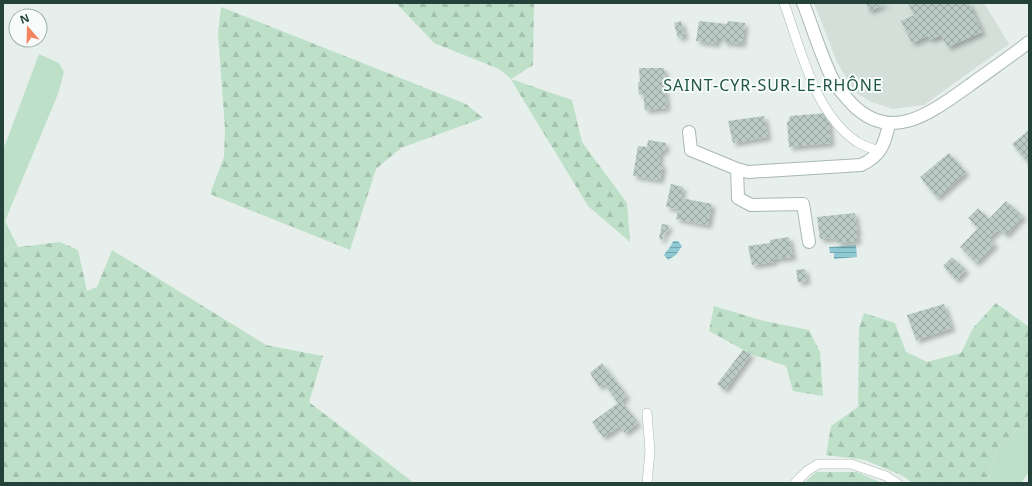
<svg xmlns="http://www.w3.org/2000/svg" width="1032" height="486" font-family="'Noto Sans',sans-serif">
  <style>
    .built { fill: #d4dfda }
    .grass { fill: #bfe0c8 }
    .forest { fill: url(#forest-firs) }
    .water { fill: url(#water-rules) }
    .building { fill: url(#building-cross-hatch); filter: url(#shadow) }
    .lines { fill: none; stroke-linecap: round; stroke-linejoin: round }
    .service-casing { stroke: #a8b8b2; stroke-width: 10 }
    .minor-casing { stroke: #a8b8b2; stroke-width: 14 }
    .tertiary-casing { stroke: #a8b8b2; stroke-width: 14 }
    .service { stroke: #fff; stroke-width: 9 }
    .minor { stroke: #fff; stroke-width: 12 }
    .tertiary { stroke: #fff; stroke-width: 12 }
    .labels { text-anchor: middle; dominant-baseline: central; stroke-width: 4; stroke-linejoin: round; paint-order: stroke }
    .quarter-label { font-size: 16px; letter-spacing: 1px; fill: #1f5548; stroke: #f7fbf9 }
  </style>
  <defs>
    <pattern id="forest-firs" width="22" height="20" patternUnits="userSpaceOnUse"><rect width="22" height="20" fill="#bfe0c8"/><path d="M5 1l3.5 6h-7zM16 11l3.5 6h-7z" fill="#a4c1ad"/></pattern>
    <pattern id="water-rules" width="6" height="5" patternUnits="userSpaceOnUse"><rect width="6" height="5" fill="#8ec9d4"/><path d="M0 2.5h6" fill="none" stroke="#74a5ad"/></pattern>
    <pattern id="building-cross-hatch" width="8" height="8" patternUnits="userSpaceOnUse"><rect width="8" height="8" fill="#bbcac4"/><path d="M0 0l8 8M0 8l8-8" fill="none" stroke="#98a6a0"/></pattern>
    <filter id="shadow"><feDropShadow dx="3.5" dy="3.5" stdDeviation="2" flood-color="#0004"/></filter>
  </defs>
  <rect width="100%" height="100%" fill="#e6efeb"/>
  <path class="built" d="M814,3h170l25,41 -85,61 -32,4 -23,-8 -12,-8 -8,-10 -12,-21z"/>
  <path class="grass" d="M39,54l20,9 5,9 -6,22 -53,127 13,26 -15,2v-103l2,-1z
    M1029,428v44l-8,11h-33l8,-33 20,-20z"/>
  <path class="forest" d="M395,3h139l-1,62 -22,14 61,21 10,42 45,61 3,39 -42,-36 -78,-128 -11,-9 -65,-26 -36,-38z
    M221,7l245,97 17,14 -82,30 -25,21 -26,81 -140,-56 14,-37 1,-28 -7,-96z
    M60,242l18,8 9,41 10,-4 15,-37 154,95 57,11 -14,46 105,81h-411v-234z
    M996,303l33,24v101l-13,2 -20,20 -8,33h-75l-12,-8 -36,-15 -39,-5 5,-29 27,-19 1,-79 5,-15 31,10 11,29 21,10 34,-9 12,-25z
    M714,306l46,14 49,10 11,22 3,44 -30,-5 -7,-25 -35,-12 -42,-23z
    M816,472h41l25,11h-78z"/>
  <path class="water" d="M673,241h5l4,5 -6,9 -8,5 -4,-5c2,-4 8,-9 9,-14z
    M856,245l1,12 -23,2v-6h-4l-1,-6z"/>
  <path class="building" d="M866,3h21l-18,8z
    M908,3h61l13,29 -34,15 -7,-12 -11,5 -2,-4 -16,7 -11,-22 13,-6z
    M681,21l4,15 -7,2 -4,-15z
    M699,21l28,3 1,-3 17,2 -3,21 -19,-2v-4h-6v6l-21,-3z
    M639,68h25l2,13h-4l1,9h2l2,18 -22,2 -2,-16 -4,1 -1,-13h2z
    M828,113l3,30 -42,4 -2,-26h2l1,-5z
    M764,116l4,21 -35,6 -5,-22z
    M1029,130v34l-17,-20z
    M648,140l18,3 -1,8 -4,-1 -2,13 4,2 -3,15 -27,-4 5,-30 9,1z
    M949,153l17,19 -29,26 -17,-21z
    M671,184l12,3 -2,11 31,6 -4,21 -32,-6 2,-10 -12,-2z
    M1006,201l17,15 -17,19 -7,-6 -10,9 6,6 -19,19 -16,-16 18,-19 -10,-10 10,-10 11,11z
    M855,213l1,10 2,9 -2,1 2,8 -21,2v-5l-17,1 -3,-22z
    M662,224l7,1 -2,7h-3l-1,8 -4,-1z
    M789,237l4,20 -20,2 1,3 -22,3 -4,-19 22,-3v-3z
    M952,257l14,13 -10,10 -13,-14z
    M805,269l2,12 -9,1 -2,-12z
    M944,304l8,24 -36,12 -9,-25z
    M743,350l8,4 -26,36 -8,-6z
    M602,363l25,33 -6,5 17,22 -13,10 -5,-7 -17,11 -11,-15 26,-19 -14,-19 -5,3 -9,-14z"/>
  <g class="lines">
    <g class="service-casing">
      <path id="service" d="M784,3c17,46 30,110 73,139 7,4 15,7 23,9
        M647,483l3,-32 -3,-38
        M795,483l12,-12 11,-7h33l35,12 11,7"/>
    </g>
    <g class="minor-casing">
      <path id="minor" d="M689,132l2,18 46,19 11,3 113,-7c20,-9 24,-22 28,-41
        M737,169l1,29 13,7 52,-1 6,38"/>
    </g>
    <g class="tertiary-casing">
      <path id="tertiary" d="M803,3c10,25 18,53 30,77 5,9 12,16 19,24 40,41 81,7 118,-19 19,-14 40,-28 59,-43"/>
    </g>
    <use href="#service" class="service"/>
    <use href="#minor" class="minor"/>
    <use href="#tertiary" class="tertiary"/>
  </g>
  <g class="labels">
    <g class="quarter-label">
      <text x="773" y="85">SAINT-CYR-SUR-LE-RHÔNE</text>
    </g>
  </g>
  <rect width="1032" height="486" fill="none" stroke="#24423a" stroke-width="8"/>
  <g transform="translate(28 28) rotate(340)"><circle r="19" fill="#f7fbf9" stroke="#a3b1ad"/>
  <path d="M0-3L7 15L0 10L-7 15Z" fill="#f4845f"/>
  <text y="-6" font-size="11" font-weight="bold" text-anchor="middle" fill="#24423a">N</text>
  </g>
</svg>
